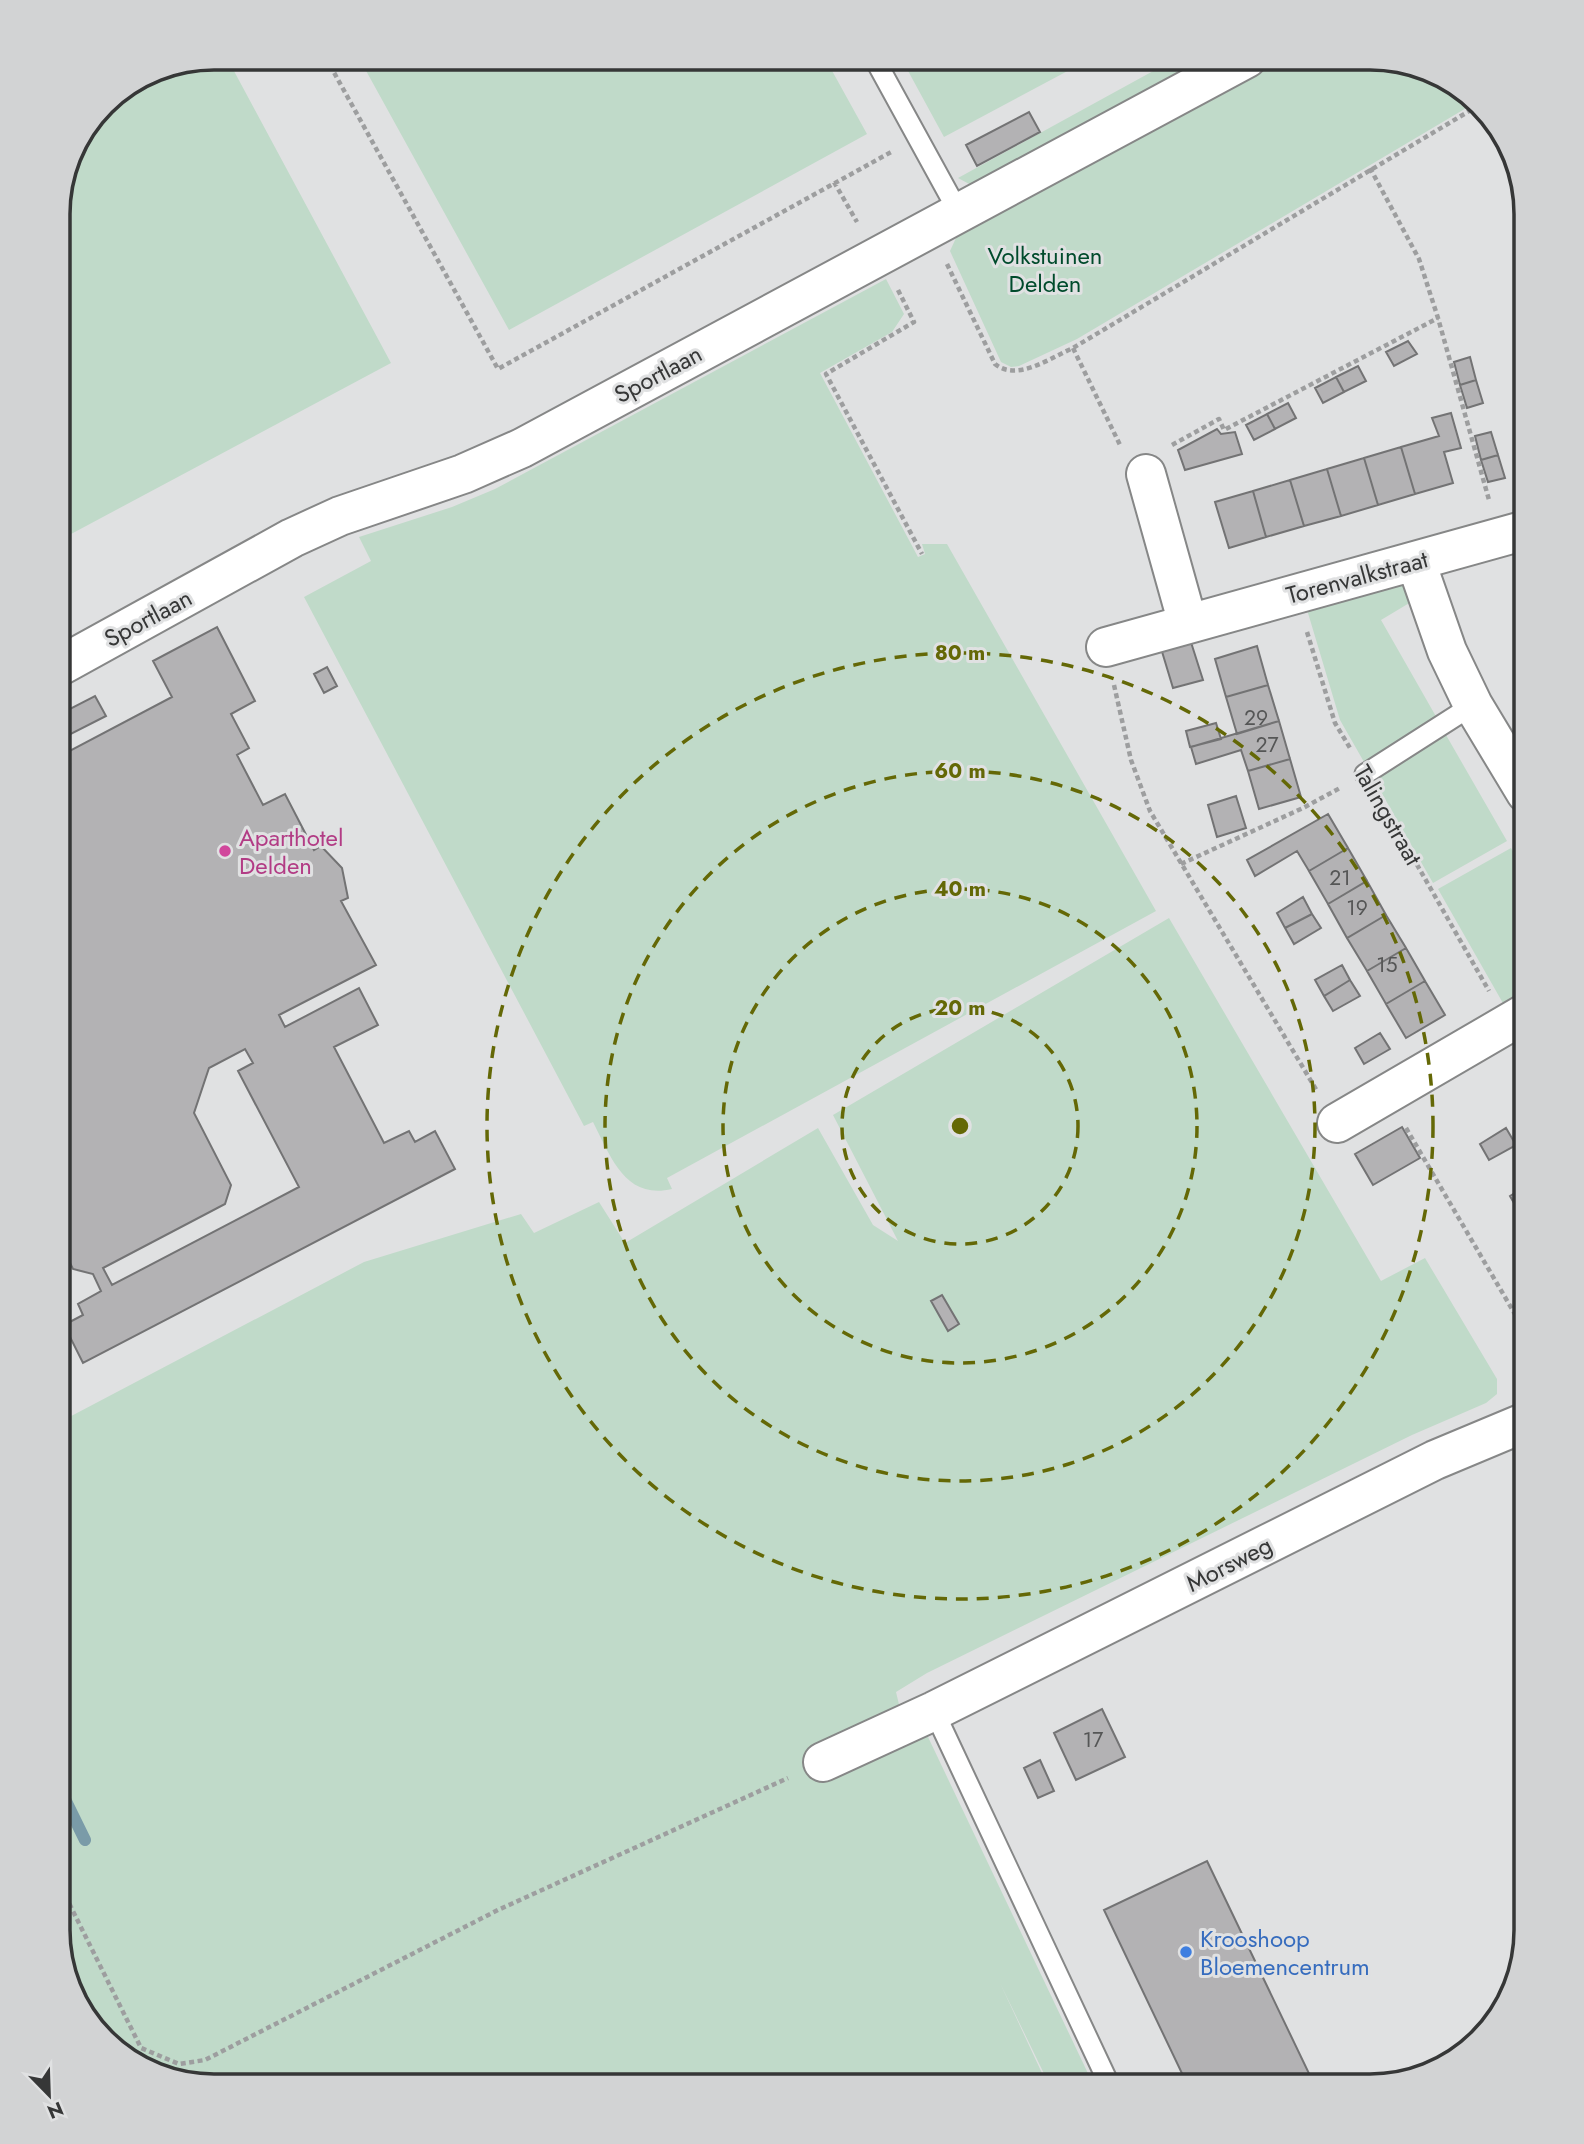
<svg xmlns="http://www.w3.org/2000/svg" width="1584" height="2144" font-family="Jost,sans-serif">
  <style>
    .green { fill: #c0dac9 }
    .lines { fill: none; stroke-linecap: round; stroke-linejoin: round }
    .stream { stroke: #7a9ba8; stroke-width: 12 }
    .building { fill: #b3b2b4; stroke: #737374; stroke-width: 2; fill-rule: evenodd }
    .service-casing { stroke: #868787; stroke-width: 23 }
    .minor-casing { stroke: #868787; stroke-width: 42 }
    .path { stroke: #9d9e9f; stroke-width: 4.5; stroke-dasharray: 5 3.5; stroke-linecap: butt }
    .service { stroke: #fff; stroke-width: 19 }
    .minor { stroke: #fff; stroke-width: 38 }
    .ring { fill: none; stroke: #646806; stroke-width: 3.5; stroke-dasharray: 12 9 }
    .hotel-dot { fill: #d1479c; stroke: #e0e1e2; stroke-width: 2.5 }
    .shop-dot { fill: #3f7fe0; stroke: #e0e1e2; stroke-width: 2.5 }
    .labels { text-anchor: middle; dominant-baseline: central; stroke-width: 6; stroke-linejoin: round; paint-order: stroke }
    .number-label { font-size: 21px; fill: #555656 }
    .park-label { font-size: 24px; fill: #004b2c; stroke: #e0e1e2 }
    .street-label { font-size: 24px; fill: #363737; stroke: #e0e1e2 }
    .hotel-label { font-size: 24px; fill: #b23c85; stroke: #e0e1e2; text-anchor: start }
    .shop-label { font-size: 24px; fill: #366cbe; stroke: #e0e1e2; text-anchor: start }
    .rim { fill: none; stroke: #363737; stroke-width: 3.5 }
    .centre { fill: #646806; stroke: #e0e1e2; stroke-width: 3.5 }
    .ring-label { font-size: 21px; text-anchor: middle; font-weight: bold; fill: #646806; stroke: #e0e1e2; stroke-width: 6; stroke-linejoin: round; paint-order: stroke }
  </style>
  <rect width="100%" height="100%" fill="#e0e1e2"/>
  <path class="green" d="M214,58h13l164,305 -333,178v-337l16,-59 37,-48 44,-27z
    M359,58h466l42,76 -358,196z
    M901,58h191l-148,79z
    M1148,58h66l-241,128 -15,-8 197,-108z
    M1276,58h103l69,21 25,25 -396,235 -58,27 -8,1 -10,-5 -51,-111 11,-24z
    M886,279l18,35 -12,18 -72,41 98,184 7,-3 -3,-10h25l209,367 -489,267 5,11c-47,11 -61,-32 -79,-67l-9,4 -280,-529 67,-36 -12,-24 93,-30 43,-18z
    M1403,582l8,20 -30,18 57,100 -74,42 -24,-42 -35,-117z
    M1446,735l61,106 -74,42 -60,-105z
    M1511,848l15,27v127l-18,10 -70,-123z
    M1169,918l212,363 44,-23 72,121v15l-11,9 -74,32 -485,238 -31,19 8,33 15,-7 175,368h-44l-50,-103 48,103h-843l-69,-21 -57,-57 -21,-78v-507l306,-161 157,-48 13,19 65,-31 26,41 193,-115 55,97 25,16 -65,-126z"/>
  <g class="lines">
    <path class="stream" d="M58,1785l27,55"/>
  </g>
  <path class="building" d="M1029,112l11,20 -63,34 -11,-21z
    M1408,341l9,13 -23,12 -8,-14z
    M1470,357l6,23 -16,5 -6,-23z
    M1358,366l8,15 -22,11 -8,-15z
    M1336,377l8,15 -21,11 -8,-15z
    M1476,380l7,23 -16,5 -7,-23z
    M1288,403l8,15 -21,11 -8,-15z
    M1451,413l10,35 -17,4 9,31 -38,11 -14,-47 38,-11 -7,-18z
    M1267,414l8,15 -21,11 -8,-15z
    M1217,429l4,5 14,-2 7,22 -57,16 -7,-20z
    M1491,432l7,23 -17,5 -6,-24z
    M1401,447l14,47 -37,11 -14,-47z
    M1498,455l7,23 -17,4 -7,-22z
    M1364,458l14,47 -37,11 -14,-47z
    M1327,469l14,47 -37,10 -14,-46z
    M1290,480l14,46 -38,11 -13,-46z
    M1253,491l13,46 -37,11 -14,-46z
    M217,627l38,74 -24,13 18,34 -12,7 26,50 22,-11 29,56 7,-4 21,22 6,30 -7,3 35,64 -97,50 6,12 74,-39 19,37 -44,22 50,96 25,-12 6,11 20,-11 20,38 -372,194 -19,-38 19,-10 -5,-11 23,-13 -8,-17 -20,-5 -15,-30v-68l9,-5 -4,-6 3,-12 -8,-13v-378l114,-60 -19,-36zM245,1049l8,14 -15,8 61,116 -187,98 -9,-17 122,-64 6,-19 -37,-72 15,-45z
    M1189,636l14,44 -30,8 -13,-43z
    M1257,646l11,39 -42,12 -11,-38z
    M1526,665v20l-8,-15z
    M327,667l10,19 -13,7 -10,-19z
    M1268,685l11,36 -42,13 -11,-37z
    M95,696l11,20 -47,24 -1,-25z
    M1279,721l11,38 -42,12 -7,-21 -45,14 -5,-17z
    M1216,723l5,16 -31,8 -4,-16z
    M1290,759l11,38 -42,12 -11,-38z
    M1236,796l10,32 -29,9 -9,-32z
    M1328,814l20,34 -39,23 -12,-20 -42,25 -8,-16z
    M1348,848l19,33 -39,23 -19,-33z
    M1367,881l19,34 -39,23 -19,-34z
    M1303,897l9,17 -27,14 -8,-15z
    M1312,914l9,14 -27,16 -9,-16z
    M1386,915l20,33 -39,23 -20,-33z
    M1406,948l19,33 -39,23 -19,-33z
    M1342,965l8,15 -26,16 -9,-16z
    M1350,980l10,16 -27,15 -9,-15z
    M1425,981l20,34 -39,23 -20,-34z
    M1380,1033l10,16 -26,15 -9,-16z
    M1402,1127l18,31 -47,27 -18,-31z
    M1506,1128l10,17 -27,15 -9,-16z
    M1526,1186v22l-7,4 -9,-16z
    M942,1295l17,29 -11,7 -17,-30z
    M1102,1709l23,48 -49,23 -22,-47z
    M1040,1760l14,31 -16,7 -14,-30z
    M1207,1861l108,225h-127l-84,-176z"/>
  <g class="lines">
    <g class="service-casing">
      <path id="service" d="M874,58l85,155
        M1365,774l108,-69
        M934,1711l176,375"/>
    </g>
    <g class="minor-casing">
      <path id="minor" d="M1146,474l42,150
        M1416,562l31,89 26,54 53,88
        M1106,647l420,-117
        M58,667l234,-129 48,-22 123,-42 59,-26 725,-390
        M1337,1123l189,-110
        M823,1762l111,-51 501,-251 91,-38"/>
    </g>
    <path class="path" d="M326,58l172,311 395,-218
      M1370,168l49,91 19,59 51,182
      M834,182l23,40
      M947,264l48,100c22,18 55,-6 78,-16l403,-241
      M898,290l16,32 -88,52 96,180
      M1073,348l47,97
      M1172,445l47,-26 5,11 214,-112
      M1307,632l28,91 15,25
      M1114,685l17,75 19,51 167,280
      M1379,798l110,193
      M1181,864l122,-56 37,-20
      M1406,1128l120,205
      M58,1881l83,167 38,16 26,-4 293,-150 290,-132"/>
    <use href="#service" class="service"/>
    <use href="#minor" class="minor"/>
  </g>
  <g class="ring">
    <circle cx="960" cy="1126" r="118"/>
    <circle cx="960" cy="1126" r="237"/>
    <circle cx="960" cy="1126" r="355"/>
    <circle cx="960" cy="1126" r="473"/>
  </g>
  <circle class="hotel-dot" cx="225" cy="851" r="7"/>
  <circle class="shop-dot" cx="1186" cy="1952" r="7"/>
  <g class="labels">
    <g class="number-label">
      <text x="1256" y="718">29</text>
      <text x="1267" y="745">27</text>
      <text x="1340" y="878">21</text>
      <text x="1357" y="908">19</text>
      <text x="1387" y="965">15</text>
      <text x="1093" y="1740">17</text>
    </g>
    <g class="park-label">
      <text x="1045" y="255">Volkstuinen<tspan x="1045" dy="28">Delden</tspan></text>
    </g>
    <g class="street-label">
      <text transform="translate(658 374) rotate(-28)">Sportlaan</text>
      <text transform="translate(1357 577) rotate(-15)">Torenvalkstraat</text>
      <text transform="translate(148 618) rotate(-28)">Sportlaan</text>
      <text transform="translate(1388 815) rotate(60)">Talingstraat</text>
      <text transform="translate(1229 1564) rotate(-27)">Morsweg</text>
    </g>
    <g class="hotel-label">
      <text x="239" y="837">Aparthotel<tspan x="239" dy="28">Delden</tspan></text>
    </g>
    <g class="shop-label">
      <text x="1200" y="1938">Krooshoop<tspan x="1200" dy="28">Bloemencentrum</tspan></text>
    </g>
  </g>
  <path d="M0 0H1584V2144H0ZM214 70H1370A144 144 0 0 1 1514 214V1930A144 144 0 0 1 1370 2074H214A144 144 0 0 1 70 1930V214A144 144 0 0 1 214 70Z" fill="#d2d3d4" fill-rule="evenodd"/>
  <path class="rim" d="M214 70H1370A144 144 0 0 1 1514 214V1930A144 144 0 0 1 1370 2074H214A144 144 0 0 1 70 1930V214A144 144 0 0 1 214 70Z"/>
  <circle cx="960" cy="1126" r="10" class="centre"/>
  <g class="ring-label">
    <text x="960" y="660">80 m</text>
    <text x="960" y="778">60 m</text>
    <text x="960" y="896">40 m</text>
    <text x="960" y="1015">20 m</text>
  </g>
  <g transform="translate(49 2095) rotate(157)" stroke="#e0e1e2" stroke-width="5" paint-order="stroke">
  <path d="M0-5L12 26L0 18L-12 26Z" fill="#363737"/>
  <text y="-10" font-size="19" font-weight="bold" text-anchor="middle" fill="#363737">N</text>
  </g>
</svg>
